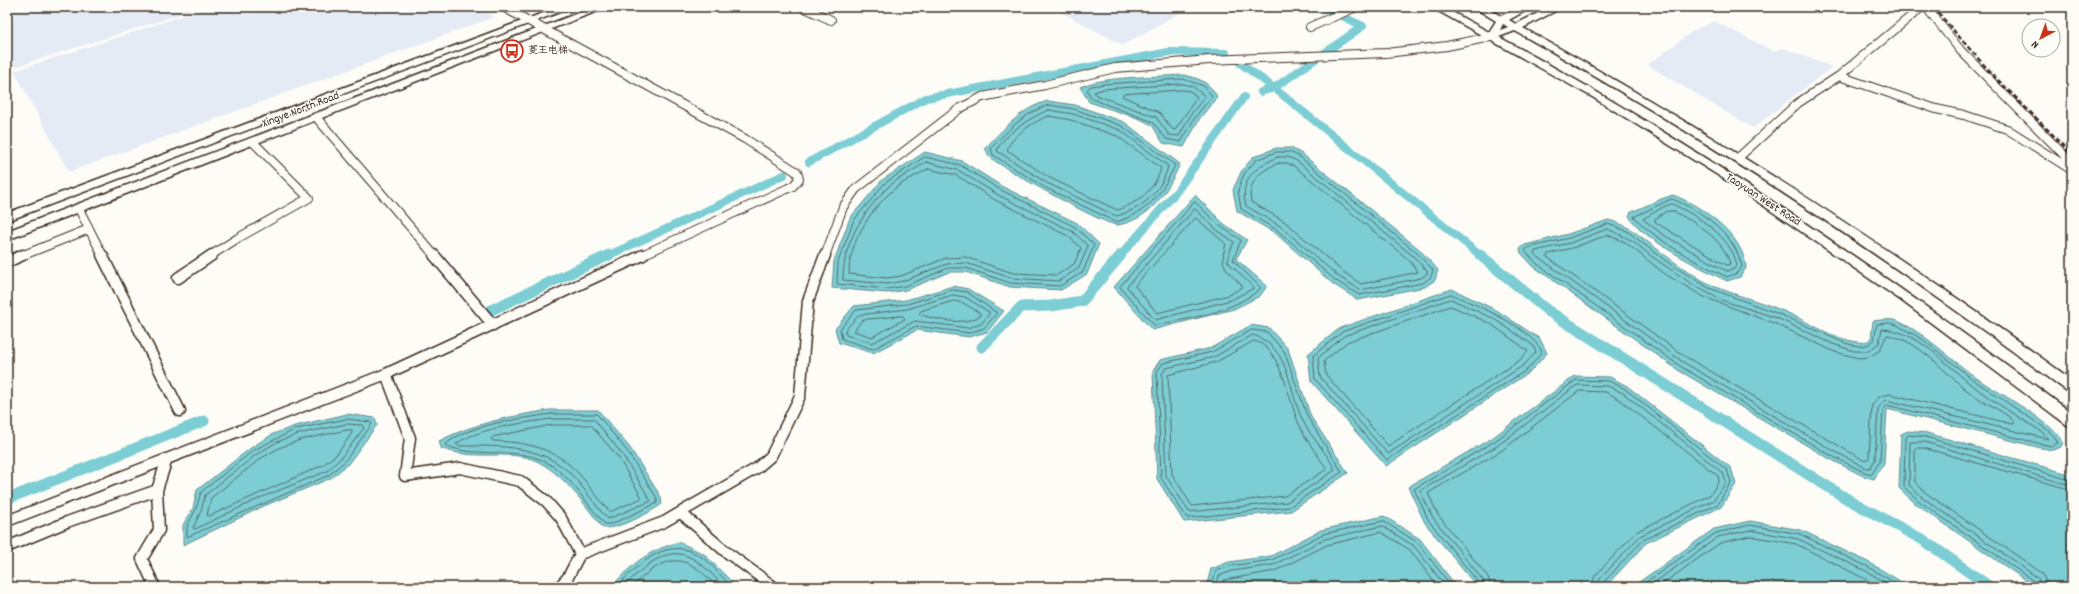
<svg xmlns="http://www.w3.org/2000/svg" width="2079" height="594" font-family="Dekko,'LXGW WenKai TC',sans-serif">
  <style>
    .built { fill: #e5ebf5 }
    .water { fill: #7ccdd4; stroke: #628c8b }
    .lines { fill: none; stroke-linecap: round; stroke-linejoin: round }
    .shore { stroke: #556b67; stroke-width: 1 }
    .canal-far1 { stroke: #7ccdd4; stroke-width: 8 }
    .canal { stroke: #7ccdd4; stroke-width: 11 }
    .street-far1-casing { stroke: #3b2a1e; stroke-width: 10 }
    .street-casing { stroke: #3b2a1e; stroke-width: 13 }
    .secondary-casing { stroke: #3b2a1e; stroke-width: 3 }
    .street-far1 { stroke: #fdfcf7; stroke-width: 8 }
    .street { stroke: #fdfcf7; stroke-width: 10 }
    .secondary { fill: #fdfcf7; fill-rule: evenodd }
    .rail { stroke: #3b2a1e; stroke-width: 2.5; stroke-dasharray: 5 2.5; stroke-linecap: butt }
    .labels { text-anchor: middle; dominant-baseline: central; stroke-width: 3; stroke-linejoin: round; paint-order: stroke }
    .far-poi-label { font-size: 10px; fill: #3b2a1e; stroke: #fdfcf7; text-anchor: start }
    .street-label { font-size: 12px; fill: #3b2a1e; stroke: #fdfcf7 }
  </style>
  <rect width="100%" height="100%" fill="#fdfcf7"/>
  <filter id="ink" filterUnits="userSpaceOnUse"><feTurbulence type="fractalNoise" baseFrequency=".025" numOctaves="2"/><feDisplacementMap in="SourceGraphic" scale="8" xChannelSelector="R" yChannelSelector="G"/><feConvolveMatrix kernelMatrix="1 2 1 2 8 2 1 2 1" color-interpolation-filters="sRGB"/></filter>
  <g filter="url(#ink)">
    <path class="built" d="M7,7h196l-191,61 -5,-10z
      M210,7h267l17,10 -425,155 -55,-101z
      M1051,7h139l-67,38z
      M1714,21l59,30 10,-3 49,19 -79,61 -106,-63 46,-34z"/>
    <path class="water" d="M1183,75c14,2 28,8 34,22l-17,21 -16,29 -21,-4 -11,-18 -12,-6 -51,-17 -9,-15c23,-11 76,-10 103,-12z
      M1048,101l27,4 49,17 56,42c-13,28 -29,55 -62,61 -11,2 -114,-56 -127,-67 -3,-2 -4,-7 -6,-10 19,-19 36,-40 63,-47z
      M1276,148h15l11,6 117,95 19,21 -3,10 -10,7 -67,13 -25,-16 -58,-51 -38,-22 -4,-21 8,-18 12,-15z
      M925,152l37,9 41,26 74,36 22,21 -12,30 -26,16 -51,-3 -44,-15h-17l-43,18 -19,3 -55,-5 2,-27 16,-43 32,-38z
      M1195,195l28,28 24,17 -11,19 31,27 -7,10 -26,13 -82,21 -38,-43z
      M1673,195c29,11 71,40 73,73l-6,9 -13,4c-26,-13 -84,-41 -98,-65l2,-4c14,-5 27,-13 42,-17z
      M1608,220c20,4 33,17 49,29 14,11 30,22 45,31 25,14 53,19 79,30 25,10 49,28 76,32 6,1 9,0 14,-3l2,-18c9,-1 18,-3 27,1 29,14 51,38 78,57 23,16 71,40 85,63l-2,5 -8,3 -12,-2 -154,-39 -3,54 -10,16 -11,-3 -35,-18 -150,-88 -145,-104 -12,-13 -1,-5 5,-3 43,-11z
      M953,286l15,3 36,22 -17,21 -18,5 -52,-7 -44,23 -34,-10 -4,-14 19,-23 52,-6z
      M1452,289l46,22 42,28 7,14 -16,18 -145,95 -75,-85 -3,-27 32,-26z
      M1251,325l18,3 19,21 23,68 37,56 -57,38 -107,11 -27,-43 -4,-108 7,-11 51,-12z
      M1575,376l35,1 17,9 104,82 5,16 -15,23 -75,36 -41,44h-128l-52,-64 -17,-36 84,-49z
      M550,410h48l32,38 31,49 1,7c-14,10 -43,25 -59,24 -21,-26 -48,-68 -84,-72 -28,-3 -51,3 -78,-8l-2,-7c35,-18 73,-25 111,-31z
      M347,414l28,4 2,7 -29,39 -17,14 -67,28 -81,39v-20l10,-17 4,-18 55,-43 21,-13 22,-8z
      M1908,431l19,2 145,42v112h-37l-119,-83 -17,-16 2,-54z
      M1384,516l36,23 37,48h-251l5,-18 18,-7 42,-6 50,-26z
      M1750,521l51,9 69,33 40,24h-278l82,-58z
      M679,542l25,12 33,33h-126c24,-25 34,-35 68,-45z"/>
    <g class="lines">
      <path class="shore" d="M1183,79l21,7 8,10 -16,20 -15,26 -15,-3 -13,-17 -61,-23 -5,-9 4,-4 13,-2z
        M1183,84l9,2 13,10 -13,17 -13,23 -10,-1 -13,-18 -60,-22 -2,-3 10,-3z
        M1182,90l8,1 7,6 -22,33 -3,-1 -12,-16 -38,-17 2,-2z
        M1049,105l25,4 48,17 53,39c-14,30 -26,47 -59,57l-72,-35 -51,-32 -2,-7c18,-18 33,-36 58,-43z
        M1049,110l24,4 47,16 48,36c-6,26 -27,44 -52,50l-69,-33 -50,-32c4,-15 37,-36 52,-41z
        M1049,116l22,4 46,16 44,32c-5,21 -24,36 -44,42l-67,-32 -43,-28c4,-14 29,-30 42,-34z
        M1277,152h13l10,5 116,95 17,18 -2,7 -8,6 -64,12 -24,-15 -58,-50 -36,-21 -3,-19 6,-16 12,-14z
        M925,157l35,8 41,25 74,37 19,18 -11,27 -23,14 -50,-3 -44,-15h-18l-43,18 -18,3 -50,-5 1,-22 16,-42 31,-37z
        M1278,157h10l9,4 116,95 14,15v3l-6,4 -61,12 -22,-14 -58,-50 -34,-20c-7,-27 9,-39 32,-49z
        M926,162l32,8 40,25 74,36 16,15 -9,22 -20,13 -48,-3 -45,-15 -19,1 -44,17 -16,3 -44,-4c0,-36 19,-67 44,-92 11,-10 27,-18 39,-26z
        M1279,163h8l7,3 115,94 9,12 -57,12 -19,-13 -58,-50 -33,-19c-4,-21 10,-32 28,-39z
        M928,169l28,6 39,25 73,36 13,12 -7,16 -17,11 -44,-2 -48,-16 -19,1 -45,18 -14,2 -38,-4c0,-31 20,-62 42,-82 10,-10 25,-16 37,-23z
        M1672,199c30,12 63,34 70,68l-5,6 -10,4c-33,-16 -67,-34 -93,-60z
        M1195,202l25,24 21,14 -8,20 28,28c-27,24 -72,31 -107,37l-34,-38z
        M1672,204c26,12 58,31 65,61l-3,4 -7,2 -8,-4 -57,-33 -19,-15 20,-12z
        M1195,209l22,21 17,12 -6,14v6l26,26 -23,12 -76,20 -28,-33z
        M1672,211c22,10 52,28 58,53l-3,1 -6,-3 -66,-40v-3l10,-7z
        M1196,218l30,26c-8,24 2,26 17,43l-14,8 -72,18 -22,-27z
        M1608,224l19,7 43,33 39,24 70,26 66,29c11,3 20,6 29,-3l3,-16 12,-1 8,2 25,14 53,42 70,47 10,9 3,6 -6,3 -11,-2 -154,-39 -4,5 -3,51 -8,13 -8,-2 -34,-17 -150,-89 -144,-103 -11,-12 2,-3 42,-10z
        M1608,229l25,12 18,15 44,30 26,14 56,18 56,26 21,7h15l10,-8 3,-14c36,1 65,37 91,57 22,17 46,31 69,46l6,7 -162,-39 -8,8 -3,52 -5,8h-4l-34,-18 -149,-88 -149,-108 1,-3 35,-8z
        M1608,235l17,7 40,32 39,23 72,27 59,28 24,6 10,-1 10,-6 8,-16c34,5 58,40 85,59 11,8 36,19 43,29l-3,1 -122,-30 -11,3 -7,8 -3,53 -4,3 -179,-104 -139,-100 1,-3 24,-6z
        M953,290l14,2 30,21 -13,15 -15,5 -53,-7 -43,23 -31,-10 -2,-10 16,-19 51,-6z
        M1451,294c27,12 78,32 91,58l-14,17 -141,91 -72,-81 -2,-23 29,-24z
        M953,295l12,2 24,15v2l-8,10 -13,4 -53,-7 -43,22 -26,-8 -1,-5 14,-15 48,-6z
        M1451,299l43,20 39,26 3,7 -12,13 -136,89 -68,-77 -2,-19 26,-22z
        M954,301l9,2 17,10v3c-16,10 -44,4 -61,-2l2,-3z
        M1451,306l40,18 37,27 -8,9 -132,86 -62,-71 -2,-14 23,-19z
        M903,316l2,3 -33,18 -18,-6 8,-11z
        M1252,330l15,2 17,19 24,67 34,54 -53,35 -102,11 -26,-40 -4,-106 6,-9 49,-11z
        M1253,335c38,12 35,56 50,86 9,18 24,31 32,49l-48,32 -98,10 -23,-36 -4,-102 4,-6 48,-11z
        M1254,341c26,4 35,59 44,81 6,16 19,32 29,47l-42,27 -93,10 -20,-32 -4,-99 48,-13z
        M551,414h46l30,37 30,47v5l-45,21h-7c-34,-37 -43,-70 -100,-71 -20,-1 -41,1 -60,-8 22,-21 76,-26 106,-31z
        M347,419l24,3 1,2 -27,37 -16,14 -142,62v-11l9,-17 5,-17 53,-42 42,-21z
        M551,419h43l28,35 29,47 -43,18c-14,-14 -23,-31 -37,-45 -31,-30 -72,-28 -112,-28l-3,-2c22,-16 68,-21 95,-25z
        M347,424l15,1 2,3 -23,30 -14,13 -67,27 -65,31 -2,-1 8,-17 4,-16 52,-41 20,-12 21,-8z
        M552,425h39l27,32 24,41 -32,14c-11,-12 -20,-26 -31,-38 -23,-26 -53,-32 -86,-33l-2,-2 2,-2z
        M347,430h5v3l-15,21 -14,11 -114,51 -2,-1 4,-17 49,-39 19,-11 21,-8z
        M616,587c24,-24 53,-54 87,-29 11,8 19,19 28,29
        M623,587c43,-42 60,-47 101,0
        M632,587c33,-33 53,-37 84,0
        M1211,587l5,-16 14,-5 42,-6 51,-26 60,-13 34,21 35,45
        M1216,587l3,-11 13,-5 41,-6 52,-26 57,-13 32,20 32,41
        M1222,587l2,-7 51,-9 52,-26 54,-13 29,18 28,37
        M1480,587l-1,-4 -50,-62 -15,-32 81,-48 81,-61 33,1 16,8 102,81 4,12 -13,22 -75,36 -40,43 -1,4
        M1485,587l-2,-7 -50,-62 -13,-27 77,-45 80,-61 31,1 15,7 100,80 3,9 -12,18 -74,36 -41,44 -2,7
        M1491,587l-3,-10 -50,-62 -10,-22 73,-42 78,-60 27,1 13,7 99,77 1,5 -9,14 -74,37 -41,44 -4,11
        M1639,587l77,-54 34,-8 50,9 68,33 34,20
        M1648,587l70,-50 32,-7 48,9 68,32 27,16
        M1658,587l62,-44 30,-7 46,8 85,43
        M2037,587l-2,-5 -116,-81 -15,-14 1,-50 4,-2 17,2 137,41 9,1
        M2042,587l-4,-9 -116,-81 -13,-12 1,-43h15l137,41 10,1
        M2048,587l-6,-14 -116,-80 -11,-11v-34h9l148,42"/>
      <path class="canal-far1" d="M1323,7l40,19 -89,62 207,168
        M1240,63l34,25
        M1261,92l13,-4
        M809,162l117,-64 243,-46 57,1
        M607,256l177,-81
        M1120,256l57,-65 67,-94"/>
      <path class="canal" d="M1480,255l68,56 301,189 76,41 65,46
        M491,310l118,-55
        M982,347l39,-40 30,-1 31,-5 39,-46
        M7,499l197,-78"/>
      <g class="street-far1-casing">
        <path id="street-far1" d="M503,7l242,132 52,33 2,7 -6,7 -153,70
          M803,7l28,13
          M1926,7l35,44 111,112
          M1310,27l46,-20
          M1839,76l83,-69
          M316,117l119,139
          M1738,158l60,-55 41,-27 97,33 28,6 43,14 65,41
          M79,209l24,47
          M21,256l68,-27
          M210,256l28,-18 71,-40 -56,-56
          M825,256l18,-49 13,-18 103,-80 23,-12 63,-12 70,-17 94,-8 177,-7 61,-7 43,-9"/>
      </g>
      <g class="street-casing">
        <path id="street" d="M102,255l78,156
          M434,255l59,70
          M7,262l16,-7
          M178,278l34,-23
          M386,374l24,64 -5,38 55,-8 60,13 26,20 15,17 19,36 -12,23 -9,10
          M681,513l44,38 49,36
          M7,521l379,-147 257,-119
          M7,547l60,-25 90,-32
          M580,554l84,-32 93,-54 14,-12 29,-60 8,-95 17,-46
          M155,587l-13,-28 17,-29 -2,-40 10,-31"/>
      </g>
      <g class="secondary-casing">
        <path id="secondary" d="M559,7h14l-566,214v-8z
          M594,7h14l-601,233v-9z
          M1431,7h12l46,25 7,-11 -23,-14h12l16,9 18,-9h13l-23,13 7,4 34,-17h13l-40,21c191,105 373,224 549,352v12l-5,-1c-177,-131 -359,-253 -552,-360l-16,6c202,109 389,239 573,376v14l-5,-2 -165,-124 -170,-117 -138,-86zM1503,24l5,3 -8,3z"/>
      </g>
      <use href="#street-far1" class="street-far1"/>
      <use href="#street" class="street"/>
      <use href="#secondary" class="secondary"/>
      <path class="rail" d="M1933,7l57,65 82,82"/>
    </g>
  </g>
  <defs>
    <g id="bus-ring" transform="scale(1.15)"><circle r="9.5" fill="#fdfcf7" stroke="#c8321e" stroke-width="1.5"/><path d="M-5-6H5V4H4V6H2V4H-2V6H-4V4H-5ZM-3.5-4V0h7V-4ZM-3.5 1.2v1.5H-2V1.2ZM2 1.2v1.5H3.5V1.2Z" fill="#c8321e"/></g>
  </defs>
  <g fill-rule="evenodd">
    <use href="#bus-ring" x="512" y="51"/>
  </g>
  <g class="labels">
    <g class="far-poi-label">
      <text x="528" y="51">菱王电梯</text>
    </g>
    <g class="street-label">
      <text transform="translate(301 110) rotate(-21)">Xingye North Road</text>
      <text transform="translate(1763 200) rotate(33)">Taoyuan West Road</text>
    </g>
  </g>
  <rect width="2079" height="594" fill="none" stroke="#fdfcf7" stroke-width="24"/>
  <rect x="12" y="12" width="2055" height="570" fill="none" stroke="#3b2a1e" stroke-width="1.5" filter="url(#ink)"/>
  <g transform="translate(2041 38) rotate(221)"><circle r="19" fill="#fdfcf7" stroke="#afa8a0"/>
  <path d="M0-3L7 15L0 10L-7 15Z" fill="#c8321e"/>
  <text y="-6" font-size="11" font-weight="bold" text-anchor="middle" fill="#3b2a1e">N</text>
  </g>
</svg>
